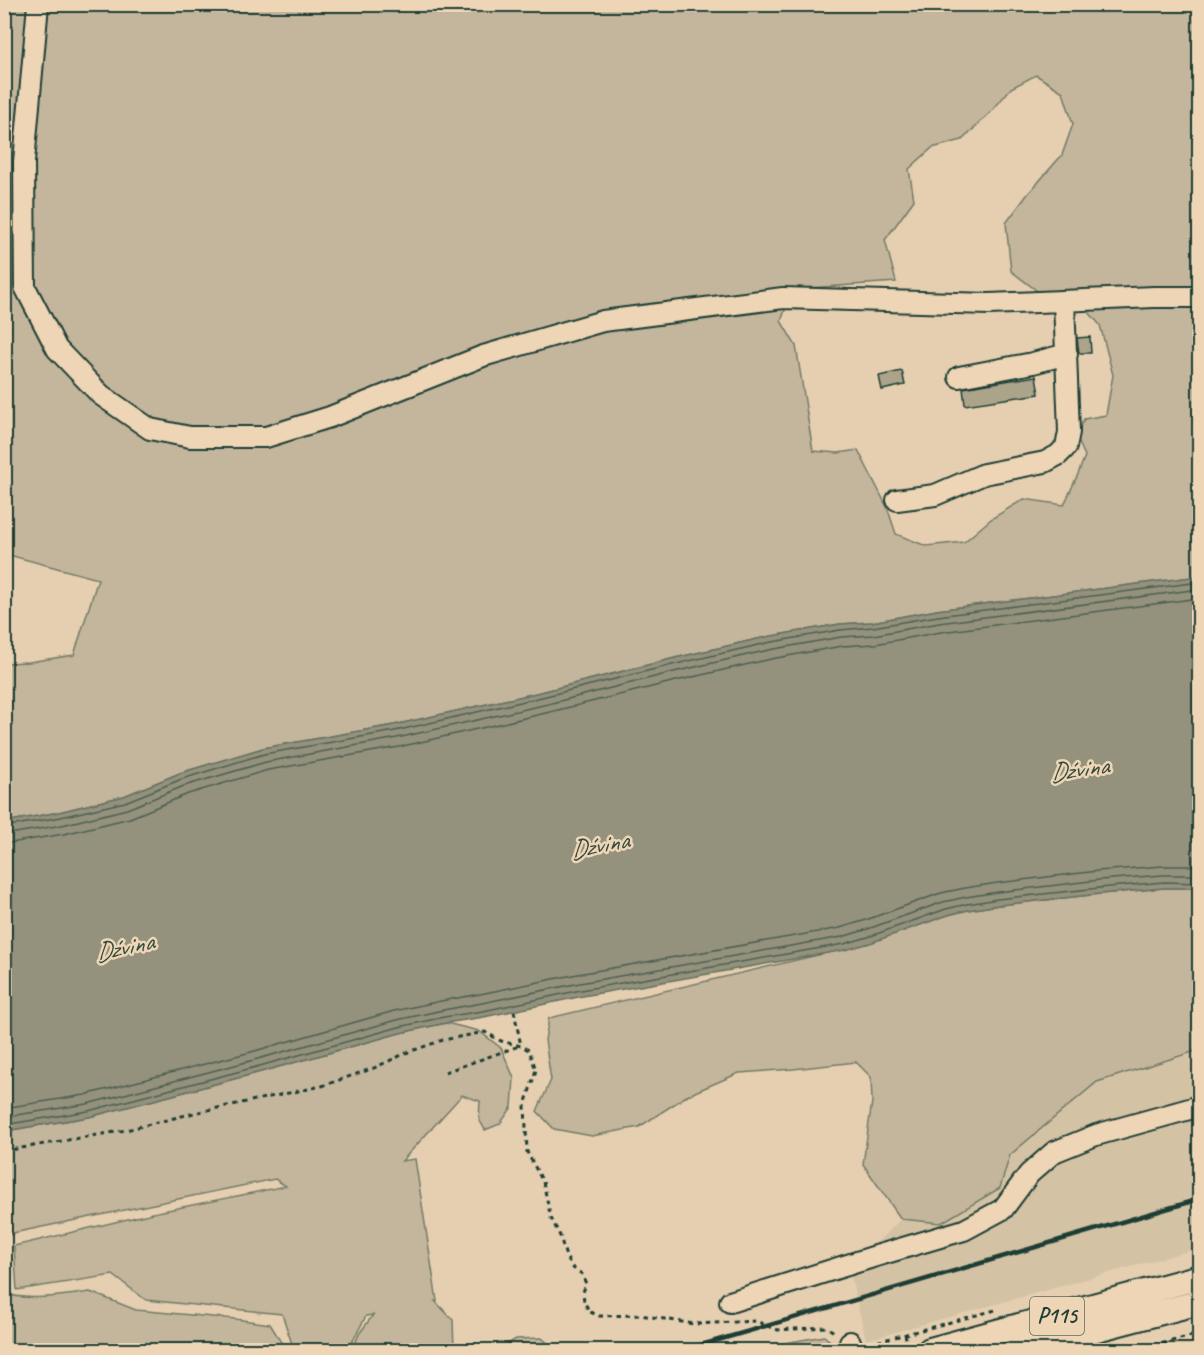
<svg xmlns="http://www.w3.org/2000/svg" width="1204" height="1355" font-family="Caveat,sans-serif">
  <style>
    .built { fill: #d4c2a5 }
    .green { fill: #c4b69c; stroke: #727a68; stroke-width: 1.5; fill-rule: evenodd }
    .water { fill: #94927d; stroke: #657060; stroke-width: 1.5 }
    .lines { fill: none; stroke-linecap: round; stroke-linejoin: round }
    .shore { stroke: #4e5f51; stroke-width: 1.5 }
    .building { fill: #aba48b; stroke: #1f3d34; stroke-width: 1.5 }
    .minor-casing { stroke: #1f3d34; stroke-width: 24 }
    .major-casing { stroke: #1f3d34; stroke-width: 28 }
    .path { stroke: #1f3d34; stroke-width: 3; stroke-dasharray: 4.5 4.5; stroke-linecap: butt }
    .minor { stroke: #edd5b5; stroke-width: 20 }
    .major { stroke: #edd5b5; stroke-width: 24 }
    .rail { stroke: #1f3d34; stroke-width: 4.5 }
    .labels { text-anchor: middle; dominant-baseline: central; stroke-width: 5; stroke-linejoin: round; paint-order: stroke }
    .shield { fill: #edd5b5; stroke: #5d6b5b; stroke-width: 1.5 }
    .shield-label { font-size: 22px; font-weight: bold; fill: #1f3d34 }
    .water-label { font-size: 26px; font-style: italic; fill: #314a3f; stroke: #edd5b5 }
  </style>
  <rect width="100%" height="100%" fill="#e5cfb0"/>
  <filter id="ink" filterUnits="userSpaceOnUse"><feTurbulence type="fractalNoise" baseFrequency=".0167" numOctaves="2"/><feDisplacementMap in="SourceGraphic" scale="12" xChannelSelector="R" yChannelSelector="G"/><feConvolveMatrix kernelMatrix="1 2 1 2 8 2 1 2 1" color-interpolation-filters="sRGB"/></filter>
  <g filter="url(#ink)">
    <path class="built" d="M1199,1050v198l-333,92 -17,-71 52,-50 40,4 59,-34 10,-34 87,-73z"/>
    <path class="green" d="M5,5h1194v571l-262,34 -65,12 -32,2 -74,13 -91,21 -130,33 -151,34 -131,23 -83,25 -56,23 -65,16 -54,10v-159l24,-1 45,-7 24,-76 -93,-25zM1036,75l27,17 10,32 -11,31 -35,40 -21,28 5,48 29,22 34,2 26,30 13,50 -7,40 -22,4 -8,17 9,20 -7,18 -14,31 -40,-6 -33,20 -27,23 -38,4 -30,-12 -9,-27 -29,-57 -20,3 -25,-2 -17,-105 -15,-25 12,-32 103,-7 -11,-42 29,-40 -5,-31 23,-21 30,-8 29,-28 20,-24z
      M1164,888h35v162l-102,32 -87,73 -10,33 -59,35 -40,-4 -38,-55 9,-62 -1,-25 -15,-15 -63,7 -54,4 -51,22 -49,32 -47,9 -38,-7 -17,-18 14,-31 -6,-40 4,-22 320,-75 79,-28 20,-5 31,-5 101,-11z
      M446,1023l33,8 22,17 13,30 -2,29 -12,17 -15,6 -6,-11 1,-18 -18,-6 -60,66 13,-2 22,142h-2l18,19 1,30h-102l7,-16 14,-19 -7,1 -18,34h-54l-12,-36 -136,-14 -33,-25 -96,15 -3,-44 139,-33 133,-27 -11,-7 -262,54 -8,5v-107l84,-14 168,-44 143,-40z
      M90,1292l46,18 99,9 35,5 16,26h-57l-5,-6 -27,6h-192v-57c19,9 63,2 85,-1z
      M824,1336l11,9 1,5h-90z
      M542,1338l11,10 1,2h-56l18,-11z"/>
    <path class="water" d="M1199,576v312h-35l-64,6 -101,11 -31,5 -20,5 -78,28 -25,7 -262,46 -99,21 -38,6 -46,10 -143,40 -168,44 -84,14v-309l54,-10 65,-16 56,-23 83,-25 131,-23 151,-34 130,-33 91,-21 74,-13 32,-2 65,-12z"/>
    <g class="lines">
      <path class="shore" d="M4,827l57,-10 64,-15 57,-23 82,-25 131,-23 151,-35 130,-32 91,-21 73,-13 33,-3 65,-11 262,-34
        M4,835l58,-10 65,-16 57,-23 82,-24 131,-24 151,-34 130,-33 91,-21 72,-13 33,-2 65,-12 261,-34
        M4,844l60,-10 66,-16 58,-24 80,-24 131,-23 151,-35 130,-32 91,-21 71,-13 33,-2 66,-12 259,-34
        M4,1108l81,-13 166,-43 143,-41 47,-10 39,-7 98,-20 262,-46 23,-7 78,-28 24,-5 32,-5 101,-12 65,-5h37
        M4,1117l83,-13 167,-44 143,-40 46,-10 39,-7 98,-20 262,-46 23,-7 78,-28 23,-5 32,-5 101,-12 64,-5h37
        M4,1125l84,-14 168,-44 143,-40 45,-10 39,-6 98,-21 263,-46 24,-7 78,-28 21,-5 31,-5 101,-11 65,-6 36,1"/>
    </g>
    <path class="building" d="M1090,337l1,16h-12l-2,-15z
      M902,371l3,14 -23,5 -3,-14z
      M1036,376l3,18 -74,11 -2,-17z"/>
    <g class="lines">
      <g class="minor-casing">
        <path id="minor" d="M38,4l-14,158 1,125 32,62 44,46 49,34 40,8h76l64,-20 153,-61 120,-35 180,-23 206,6 165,-7h46
          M959,377l74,-14 34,-9
          M897,500l38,-5 49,-21 61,-12 13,-7 8,-8 3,-15 -5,-131
          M730,1302l146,-46 88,-26 39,-21 26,-35 25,-22 42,-17 104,-29
          M850,1342l3,8"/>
      </g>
      <g class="major-casing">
        <path id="major" d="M930,1350l270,-73
          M1017,1350l183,-48"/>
      </g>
      <path class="path" d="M514,1011l7,35
        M445,1072l74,-26
        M4,1151l122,-21 68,-17 128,-27 52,-18 32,-15 37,-13 42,-8 16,9 20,5 8,4 7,20 -11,35 2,47 16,30 8,36 9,18 6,21 7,11 9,6 4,10 -3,8 1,10 6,10 9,4 41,-1 54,9 62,-3 22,9 48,-3 10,6
        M905,1334l3,13
        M869,1344l130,-35
        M1136,1350l64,-16"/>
      <use href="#minor" class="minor"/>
      <use href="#major" class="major"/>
      <path class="rail" d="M684,1350l516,-151"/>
    </g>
  </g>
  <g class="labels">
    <rect class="shield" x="1030" y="1297" width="54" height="38" rx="4.5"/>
    <g class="shield-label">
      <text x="1057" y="1316">Р115</text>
    </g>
    <g class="water-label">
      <text transform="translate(1079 769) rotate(-8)">Dźvina</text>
      <text transform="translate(599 845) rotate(-11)">Dźvina</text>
      <text transform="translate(124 947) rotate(-12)">Dźvina</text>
    </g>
  </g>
  <rect width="1204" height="1355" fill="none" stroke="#edd5b5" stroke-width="24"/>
  <rect x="12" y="12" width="1180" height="1331" fill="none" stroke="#1f3d34" stroke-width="2" filter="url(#ink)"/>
</svg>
